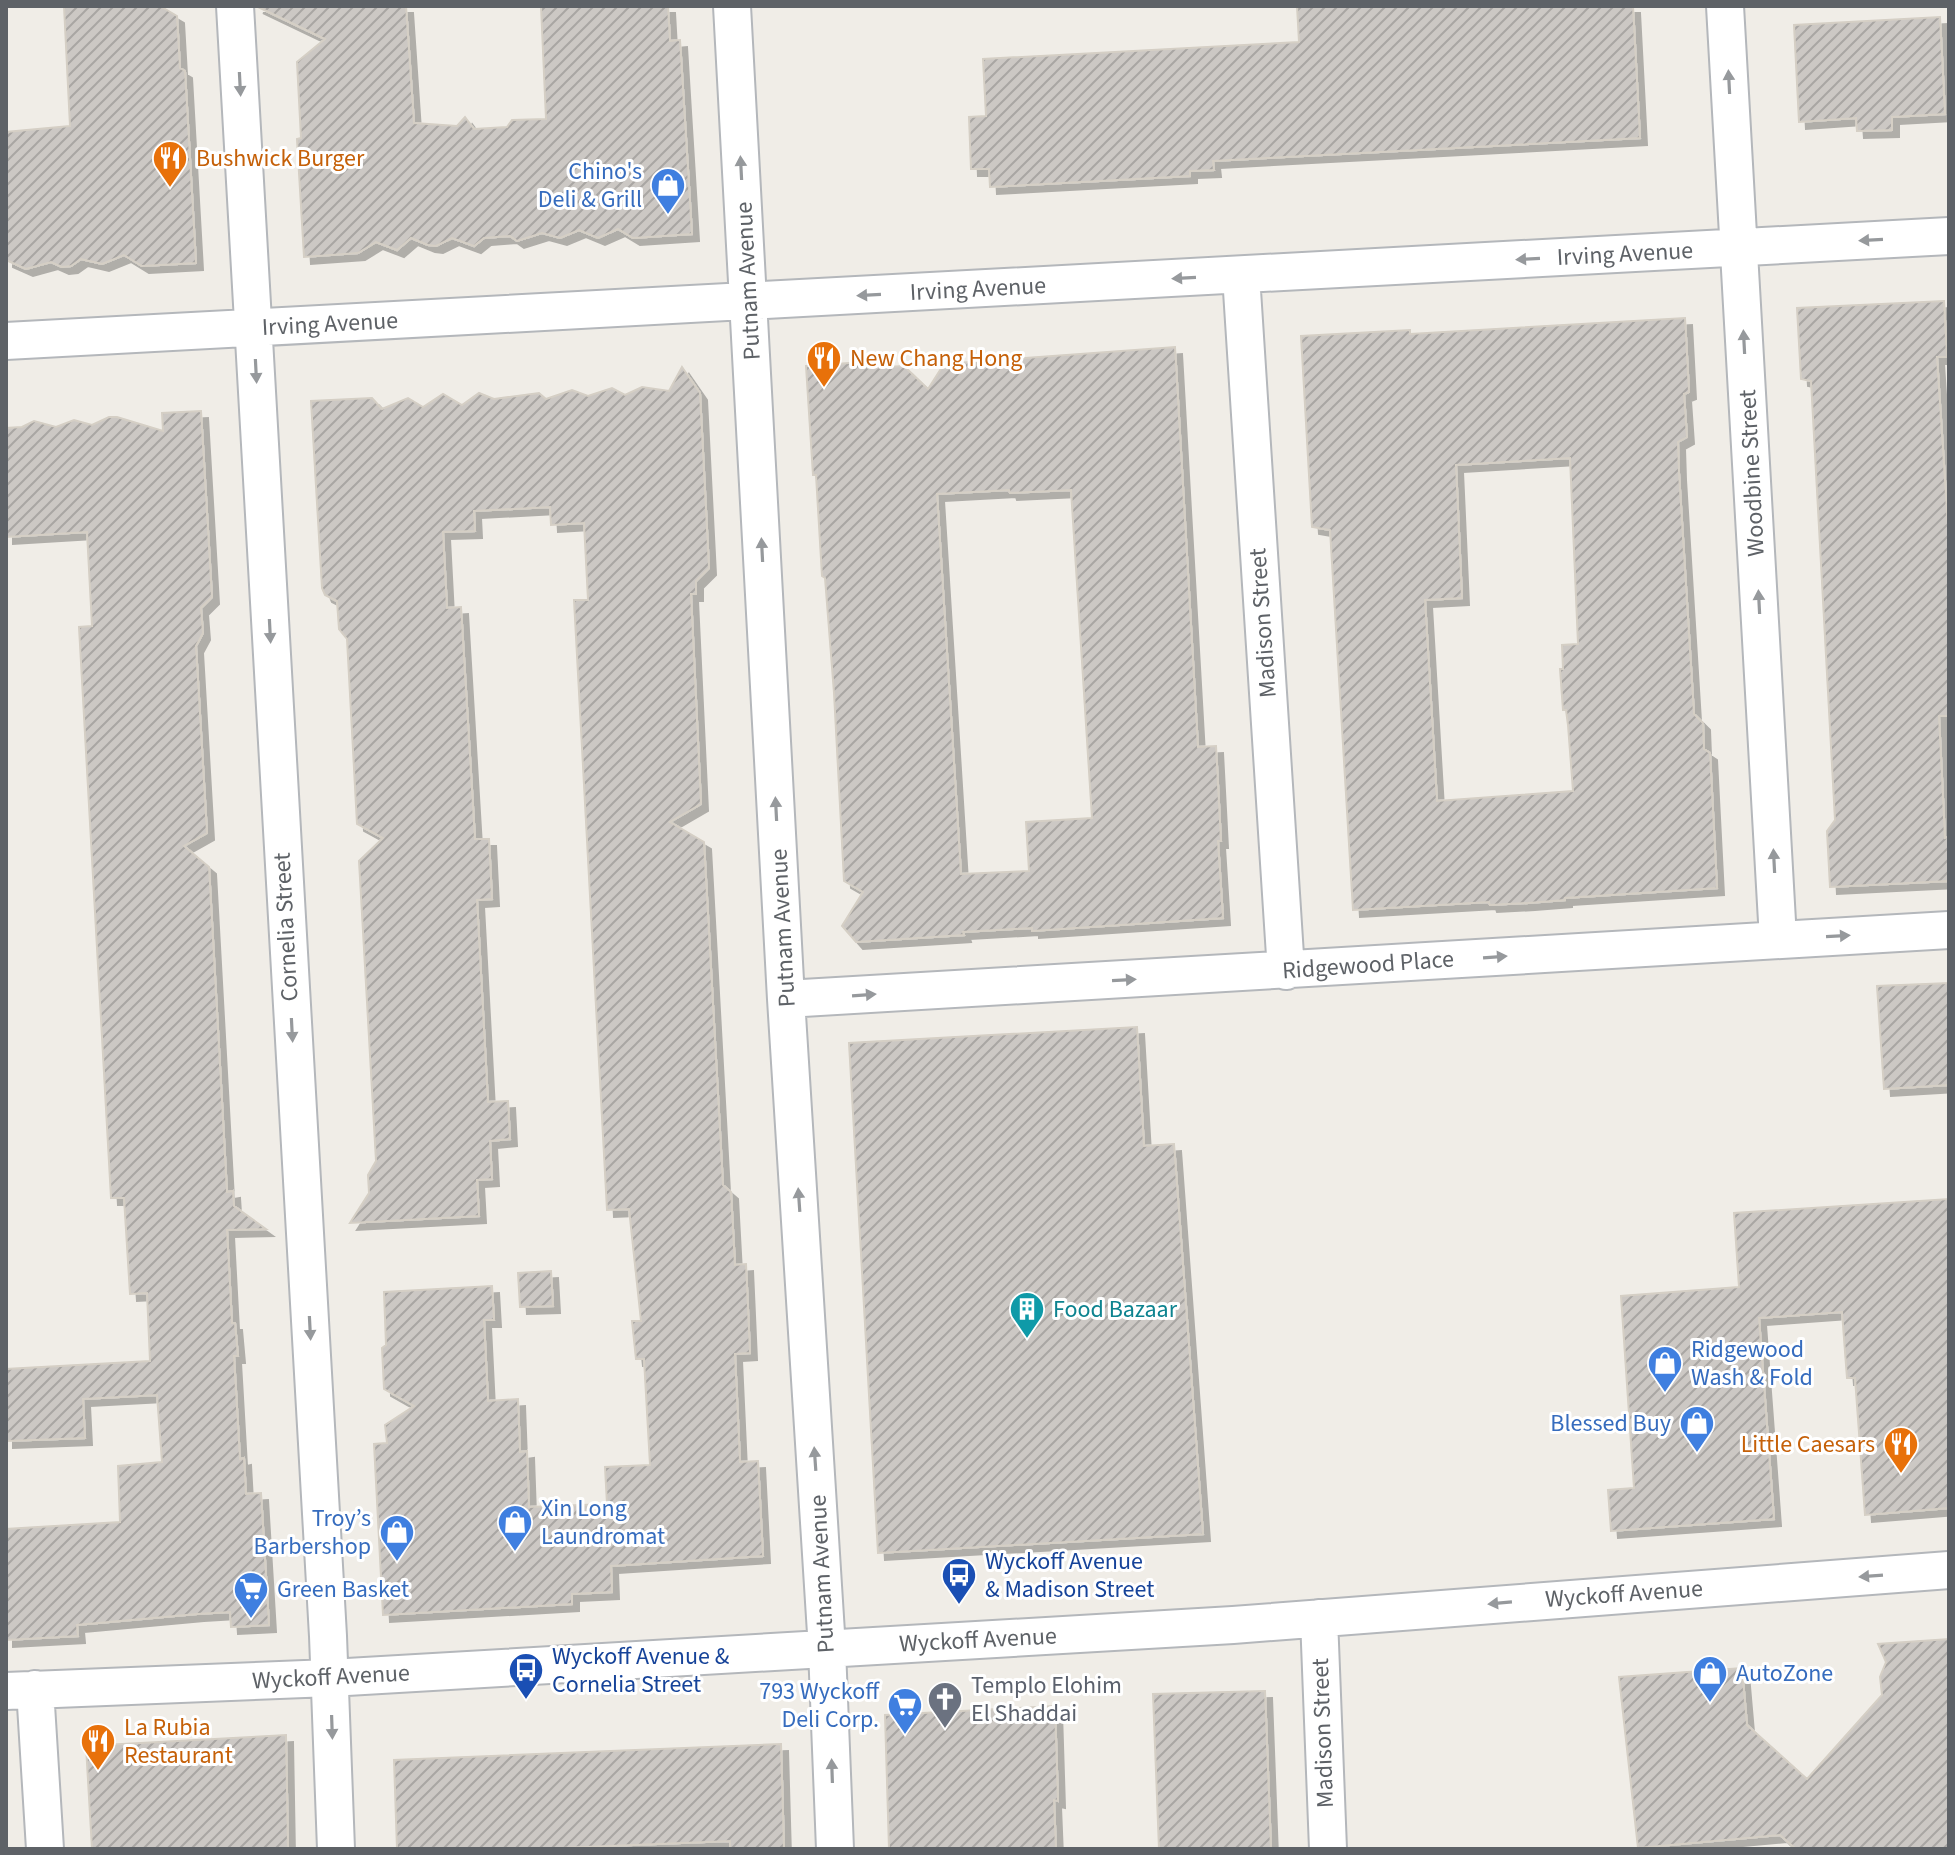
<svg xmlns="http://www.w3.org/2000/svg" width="1955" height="1855" font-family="'Source Sans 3',sans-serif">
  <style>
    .building { fill: url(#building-hatch); stroke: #d5cfc5; stroke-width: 2; fill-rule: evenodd; filter: url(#shadow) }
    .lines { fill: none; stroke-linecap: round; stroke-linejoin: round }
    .street-casing { stroke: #b4b7bb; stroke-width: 40 }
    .street { stroke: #fff; stroke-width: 36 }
    .oneway { fill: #96999c }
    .labels { text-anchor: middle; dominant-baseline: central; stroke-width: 6; stroke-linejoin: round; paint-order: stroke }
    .food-label { font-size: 24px; fill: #c56008; stroke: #fff; text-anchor: start }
    .shop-label { font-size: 24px; fill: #366cbe; stroke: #fff; text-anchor: end }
    .street-label { font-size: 24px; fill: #5e6267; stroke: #fff }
    .culture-label { font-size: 24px; fill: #0d838f; stroke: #fff; text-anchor: start }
    .transit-label { font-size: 24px; fill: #164399; stroke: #fff; text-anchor: start }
    .worship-label { font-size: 24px; fill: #5b616d; stroke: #fff; text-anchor: start }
  </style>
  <defs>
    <pattern id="building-hatch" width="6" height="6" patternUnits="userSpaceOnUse" patternTransform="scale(2)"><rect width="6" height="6" fill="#ccc8c4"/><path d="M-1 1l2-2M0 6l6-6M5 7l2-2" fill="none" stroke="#a9a6a3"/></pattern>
    <filter id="shadow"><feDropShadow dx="7" dy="7" stdDeviation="0" flood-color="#0004"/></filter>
  </defs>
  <rect width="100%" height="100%" fill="#f0ede7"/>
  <path class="building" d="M64,6h96l17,10 3,52 5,3 11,192 -54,3 -18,-11 -22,9 -21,-5 -10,7 -9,1 -11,-5 -25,7 -20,-9v-128l64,-6z
    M256,6h150l8,117 43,3 8,-9 9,12 33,-2 5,-7 34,-1 -5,-113h127l2,35 10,-1 12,194 -59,4 -15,-9 -20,9 -19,-8 -19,8 -18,-5 -25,8 -7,-5 -26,2 -10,8 -22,-8 -16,8 -8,-1 -17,-7 -14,12 -21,-8 -18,11 -54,4 -7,-118 4,-1 -4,-76 28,-23z
    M1297,6h336l7,132 -427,23 1,9 -24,1v5l-200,11 -1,-18h-18l-2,-52 17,-1 -3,-57 316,-17z
    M1940,17l5,97 -53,3v13l-35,1 -1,-13 -57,4 -5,-97z
    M1944,301l3,56h-10l12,184v175h-10l6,122 4,-1v44l-119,6 -3,-56 8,-11 -24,-439 -10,-2 -4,-71z
    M1685,318l4,74 -5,2 3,43 -9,5 1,31 15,241 9,9 1,26 6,4 7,135 -152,10v2l-37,3 -38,2 -1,-3 -136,8 -23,-380 -18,-3 -11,-191 109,-6v4zM1570,458l8,186 -16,1 1,24h-3l3,41h3l2,15 5,66 -136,10 -12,-201 37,-2 -6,-133z
    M1175,347l23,400 18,-1 5,95h-3l5,77 -191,13v-3l-69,4 1,3 -108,7 -14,-16 21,-34 -19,-11 -10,-188 -9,-115 -3,-2 -6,-101h-3l-7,-109 58,-4 4,6 36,-2 24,23 16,-25zM1009,490l1,3 61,-3 21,328 -66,4 3,49 -68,3 -24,-380z
    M682,367l18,26 9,175 -13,13v13h-5l10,210 -31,18 34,20 19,343 8,7 4,73 11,-1 4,89 -15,1 5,108 18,-1 5,95 -152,10 1,26 -40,2v10l-189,11 -9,-171 13,-1 -2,-18 29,-19 -30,-17 -2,-41 4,-3 -2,-53 108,-6 2,34h-10l4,81 30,-2 2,53 7,-1 2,56 78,-3 -2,-37 45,-2 -6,-106h-8l-4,-38h9l-12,-112 -22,1 -33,-610h14l-4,-77 -33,2 -1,-18 -76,4 1,20 -32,1 4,76 14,-1 14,232h14l3,60 -15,1 11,202 20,-1 2,38 -20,2 2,38 -15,1 2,36 -129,7 19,-30 -1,-18 8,-14 -17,-300 24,-23 -26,-14 -10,-185 -8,-10 -2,-28 -12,-6 -3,-7 -11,-187 61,-3 10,11 26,-11 15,9 20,-13 19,11 17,-12 15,6 45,-6 7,6 26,-9 16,6 24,-8 13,7 17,-8 27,4z
    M201,411l11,186 -11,11 2,25 -7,13 11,187 -23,13 25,21 18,325 6,-1 1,15 32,23 -39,1 5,93h3l3,33h-4l6,103 4,-1 2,36 15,-1 8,132 -38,2 -1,-15 -33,2 -120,11 1,11 -72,4v-111l114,-7 -2,-56 44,-4 -5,-67 -74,4 2,39 -79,3v-72l144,-8 -3,-68 -17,1 -6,-96h-13l-32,-571 13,-1 -5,-94 -81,5v-109l16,-1 12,-6 22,6 18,-7 18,5 17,-8h8l46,14 -1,-18z
    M1949,983v102l-65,4 -7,-103z
    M1137,1027l7,119 30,-2 29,390 -325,19 -29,-510z
    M1949,1199v309l-84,7 -10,-137h-8l-5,-66 -83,6 15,201 -163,12 -3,-41 26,-2 -13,-192 118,-9 -5,-74z
    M551,1271l2,35 -33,1 -2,-34z
    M1949,1639v210h-153l-16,-14 -142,13 -19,-171 123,-9 5,57 60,54 75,-84 -2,-18 6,-15 -8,-18z
    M1265,1691l6,158h-112l-6,-155z
    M1055,1706l3,95 -4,-1 2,49h-167l-4,-134z
    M286,1735l2,114h-196l-6,-103z
    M781,1744l3,105h-54v-8l-195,8h-138l-3,-89z"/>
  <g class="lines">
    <g class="street-casing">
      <path id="street" d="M235,6l93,1630 8,213
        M732,6l54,993 41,650 8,200
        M1725,6l53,933
        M1241,275l45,696
        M6,341l1943,-105
        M786,999l1163,-69
        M1319,1618l9,231
        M35,1689l10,160
        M6,1691l324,-13 903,-53 716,-55"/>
    </g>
    <use href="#street" class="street"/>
  </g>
  <defs><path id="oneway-solid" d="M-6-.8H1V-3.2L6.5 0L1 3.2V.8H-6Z" transform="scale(2)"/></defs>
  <g class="oneway">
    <use href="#oneway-solid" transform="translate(1729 82) rotate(-93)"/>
    <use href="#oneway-solid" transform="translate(240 84) rotate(87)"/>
    <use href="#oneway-solid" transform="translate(741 168) rotate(-93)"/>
    <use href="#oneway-solid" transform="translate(1871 240) rotate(177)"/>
    <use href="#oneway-solid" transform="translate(1528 259) rotate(177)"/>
    <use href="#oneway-solid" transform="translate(1184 278) rotate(177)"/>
    <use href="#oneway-solid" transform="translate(869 295) rotate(177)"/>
    <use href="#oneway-solid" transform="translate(1744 342) rotate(-93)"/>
    <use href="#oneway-solid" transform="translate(256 371) rotate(87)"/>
    <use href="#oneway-solid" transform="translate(762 550) rotate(-93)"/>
    <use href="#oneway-solid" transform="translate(1759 602) rotate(-93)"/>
    <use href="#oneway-solid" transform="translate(270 631) rotate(87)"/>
    <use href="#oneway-solid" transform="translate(776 809) rotate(-93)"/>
    <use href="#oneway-solid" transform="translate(1774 861) rotate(-93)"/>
    <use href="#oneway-solid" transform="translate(1838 936) rotate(-3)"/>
    <use href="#oneway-solid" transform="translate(1495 957) rotate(-4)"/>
    <use href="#oneway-solid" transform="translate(1124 980) rotate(-3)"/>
    <use href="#oneway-solid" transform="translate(864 995) rotate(-4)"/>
    <use href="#oneway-solid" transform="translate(292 1030) rotate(87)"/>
    <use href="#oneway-solid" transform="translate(799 1200) rotate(-94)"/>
    <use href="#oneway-solid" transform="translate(310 1328) rotate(87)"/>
    <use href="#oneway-solid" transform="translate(815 1459) rotate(-94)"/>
    <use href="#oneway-solid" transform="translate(1871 1576) rotate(176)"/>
    <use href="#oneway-solid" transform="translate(1500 1603) rotate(175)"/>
    <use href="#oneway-solid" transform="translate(332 1727) rotate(88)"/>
    <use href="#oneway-solid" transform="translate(832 1771) rotate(-92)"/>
  </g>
  <defs>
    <g id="restaurant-pin" transform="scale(1.8)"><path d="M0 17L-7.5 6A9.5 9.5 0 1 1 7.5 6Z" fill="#e8710a" stroke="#fff"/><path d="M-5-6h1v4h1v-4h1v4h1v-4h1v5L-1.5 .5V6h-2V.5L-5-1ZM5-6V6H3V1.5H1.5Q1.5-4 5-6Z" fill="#fff"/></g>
    <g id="shop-pin" transform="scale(1.8)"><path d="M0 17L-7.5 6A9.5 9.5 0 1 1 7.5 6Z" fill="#3f7fe0" stroke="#fff"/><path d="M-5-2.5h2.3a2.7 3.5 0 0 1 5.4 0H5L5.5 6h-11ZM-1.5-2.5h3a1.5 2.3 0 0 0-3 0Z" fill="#fff"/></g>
    <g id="building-pin" transform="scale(1.8)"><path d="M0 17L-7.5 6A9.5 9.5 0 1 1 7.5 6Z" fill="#0f9aa8" stroke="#fff"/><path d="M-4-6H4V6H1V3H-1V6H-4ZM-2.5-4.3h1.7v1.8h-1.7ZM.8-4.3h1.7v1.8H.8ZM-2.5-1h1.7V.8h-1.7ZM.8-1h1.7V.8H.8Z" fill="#fff"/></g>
    <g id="bus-pin" transform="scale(1.8)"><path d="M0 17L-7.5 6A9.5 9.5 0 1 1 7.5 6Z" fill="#1a4fb4" stroke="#fff"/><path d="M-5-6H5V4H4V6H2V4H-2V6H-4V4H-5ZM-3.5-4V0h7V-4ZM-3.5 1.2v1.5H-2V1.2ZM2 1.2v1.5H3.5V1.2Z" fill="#fff"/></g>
    <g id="supermarket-pin" transform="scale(1.8)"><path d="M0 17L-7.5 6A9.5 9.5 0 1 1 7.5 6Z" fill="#3f7fe0" stroke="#fff"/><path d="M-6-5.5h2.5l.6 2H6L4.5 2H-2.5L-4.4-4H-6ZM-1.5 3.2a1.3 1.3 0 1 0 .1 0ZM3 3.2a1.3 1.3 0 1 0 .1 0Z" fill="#fff"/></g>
    <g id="church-pin" transform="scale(1.8)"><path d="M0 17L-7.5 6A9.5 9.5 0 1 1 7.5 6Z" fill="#6b7280" stroke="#fff"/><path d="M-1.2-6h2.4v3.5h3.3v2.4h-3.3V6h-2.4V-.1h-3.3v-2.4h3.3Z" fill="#fff"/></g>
  </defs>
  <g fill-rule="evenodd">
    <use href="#restaurant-pin" x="170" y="158"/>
    <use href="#shop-pin" x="668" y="185"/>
    <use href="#restaurant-pin" x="824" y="358"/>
    <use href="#building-pin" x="1027" y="1309"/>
    <use href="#shop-pin" x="1665" y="1363"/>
    <use href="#shop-pin" x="1697" y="1423"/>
    <use href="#restaurant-pin" x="1901" y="1444"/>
    <use href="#shop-pin" x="515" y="1522"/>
    <use href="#shop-pin" x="397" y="1532"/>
    <use href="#bus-pin" x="959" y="1575"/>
    <use href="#supermarket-pin" x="251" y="1589"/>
    <use href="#bus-pin" x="526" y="1670"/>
    <use href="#shop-pin" x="1710" y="1673"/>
    <use href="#church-pin" x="945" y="1699"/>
    <use href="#supermarket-pin" x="905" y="1705"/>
    <use href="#restaurant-pin" x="98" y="1741"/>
  </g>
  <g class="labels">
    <g class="food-label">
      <text x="196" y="158">Bushwick Burger</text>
      <text x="850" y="358">New Chang Hong</text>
      <text x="1875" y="1444" text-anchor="end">Little Caesars</text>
      <text x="124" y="1727">La Rubia<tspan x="124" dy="28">Restaurant</tspan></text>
    </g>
    <g class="shop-label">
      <text x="642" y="171">Chino's<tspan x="642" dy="28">Deli &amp; Grill</tspan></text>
      <text x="1691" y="1349" text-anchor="start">Ridgewood<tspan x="1691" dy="28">Wash &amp; Fold</tspan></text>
      <text x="1671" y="1423">Blessed Buy</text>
      <text x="541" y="1508" text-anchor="start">Xin Long<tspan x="541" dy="28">Laundromat</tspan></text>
      <text x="371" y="1518">Troy’s<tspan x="371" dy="28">Barbershop</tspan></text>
      <text x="277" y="1589" text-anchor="start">Green Basket</text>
      <text x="1736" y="1673" text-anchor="start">AutoZone</text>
      <text x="879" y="1691">793 Wyckoff<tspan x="879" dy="28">Deli Corp.</tspan></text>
    </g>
    <g class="street-label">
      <text transform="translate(1625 254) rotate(-3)">Irving Avenue</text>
      <text transform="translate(748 281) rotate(-93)">Putnam Avenue</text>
      <text transform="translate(978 289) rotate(-3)">Irving Avenue</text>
      <text transform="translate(330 324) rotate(-3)">Irving Avenue</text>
      <text transform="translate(1752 473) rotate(-93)">Woodbine Street</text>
      <text transform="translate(1263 623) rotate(-94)">Madison Street</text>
      <text transform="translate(286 927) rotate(-93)">Cornelia Street</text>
      <text transform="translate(783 928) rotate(-93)">Putnam Avenue</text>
      <text transform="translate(1368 965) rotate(-4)">Ridgewood Place</text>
      <text transform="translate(822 1574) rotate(-93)">Putnam Avenue</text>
      <text transform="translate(1624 1594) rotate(-4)">Wyckoff Avenue</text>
      <text transform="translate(978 1640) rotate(-3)">Wyckoff Avenue</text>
      <text transform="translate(331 1677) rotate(-3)">Wyckoff Avenue</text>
      <text transform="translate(1323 1733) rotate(-92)">Madison Street</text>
    </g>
    <g class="culture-label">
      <text x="1053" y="1309">Food Bazaar</text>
    </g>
    <g class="transit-label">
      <text x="985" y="1561">Wyckoff Avenue<tspan x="985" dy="28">&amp; Madison Street</tspan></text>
      <text x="552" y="1656">Wyckoff Avenue &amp;<tspan x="552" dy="28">Cornelia Street</tspan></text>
    </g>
    <g class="worship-label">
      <text x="971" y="1685">Templo Elohim<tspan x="971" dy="28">El Shaddai</tspan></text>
    </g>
  </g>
  <rect width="1955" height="1855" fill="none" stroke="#5e6267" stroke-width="16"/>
</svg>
